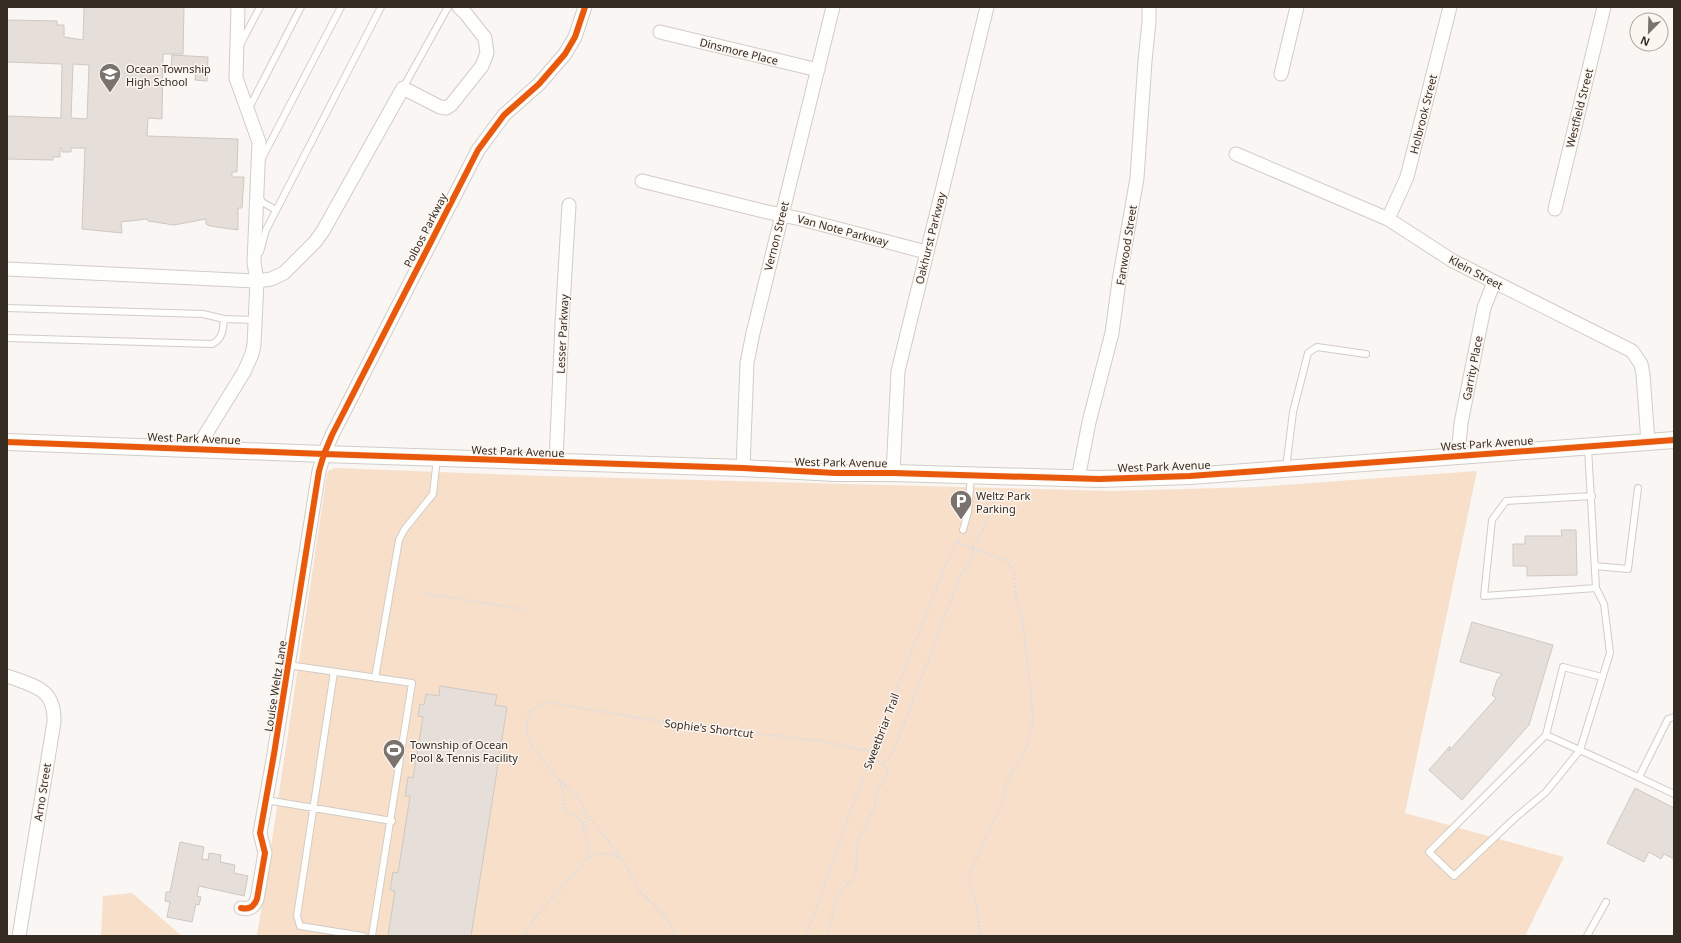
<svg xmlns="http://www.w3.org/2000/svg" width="1681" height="943" font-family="'Noto Sans',sans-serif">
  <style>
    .green { fill: #f8dfca }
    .building { fill: #e6dfd9; stroke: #cfc8c2; fill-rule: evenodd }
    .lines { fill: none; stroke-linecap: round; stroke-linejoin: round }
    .service-casing { stroke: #d2ccc6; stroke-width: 8 }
    .minor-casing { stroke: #d2ccc6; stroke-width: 15 }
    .tertiary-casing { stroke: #d2ccc6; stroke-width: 18 }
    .path { stroke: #e0dedd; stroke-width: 2.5; stroke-dasharray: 2 2; stroke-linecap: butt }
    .service { stroke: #fefefd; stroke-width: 6 }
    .minor { stroke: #fefefd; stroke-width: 13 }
    .tertiary { stroke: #fefefd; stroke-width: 16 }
    .cycleway-casing { stroke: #fcf6f1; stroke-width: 8 }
    .cycleway { stroke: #e8590c; stroke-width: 6 }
    .labels { text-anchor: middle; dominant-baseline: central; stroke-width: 3; stroke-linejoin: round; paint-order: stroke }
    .street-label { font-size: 11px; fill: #362b22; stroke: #fcf6f1 }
    .poi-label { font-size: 11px; fill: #362b22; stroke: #fcf6f1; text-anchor: start }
  </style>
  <rect width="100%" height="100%" fill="#f9f6f4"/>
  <path class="green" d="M335,468l211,8 566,15 145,-4 220,-16 -72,342 159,44 -39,79h-1270l2,-1 7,-42 63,-419 1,-3z
    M132,893l50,43h-81l2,-40z"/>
  <path class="building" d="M84,7h100l-1,47h-20l-1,65 -14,-1 -1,18 91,3 -1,33h-5v5h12l-2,31h-4v22l-28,-4 -4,-2v-5l-32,6 -26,-4 -1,-2 -26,3 1,11 -40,-4 3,-81h-14v4h-9v-4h-2v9h-7v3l-46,-1v-43l54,2 1,-54 -55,-2v-42l50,1v4h7v12l19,3zM73,64l16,1 -2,54 -16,-1z
    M172,55l36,2 -1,24 -12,-1 1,-11 -25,-2z
    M1561,530h15l1,45 -50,1v-10h-14v-22h12v-8h37z
    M1472,622l81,23 -24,80 -67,75 -33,-30 21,-24 -1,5 47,-53 -4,-3 5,-15 5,-6 -42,-12z
    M440,686l57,9 -2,10 12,2 -36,229h-83l7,-45 -5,-1 3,-18 5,1 12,-77h-5l3,-19 5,1 10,-61 -5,-1 2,-12 4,1 2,-11 13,2z
    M1635,788l39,20v51l-10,-5 -3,5 -12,-7 -5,10 -37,-19z
    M180,842l24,5 -2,12 6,1 1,-7 12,2 -1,7 15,3 -1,8 14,3 -4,20 -45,-10 -2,10 4,1 -2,8 -3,-1 -4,18 -25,-5 3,-15 -5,-1 1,-9h4z"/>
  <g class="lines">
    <g class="service-casing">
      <path id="service" d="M240,45l20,-38
        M403,88l45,-81
        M248,110l53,-103
        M261,160l80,-153
        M259,196l3,6 14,8
        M260,252l6,-22 115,-223
        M7,308l196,6 21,5 31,1
        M7,338l205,6c11,-5 11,-15 12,-25
        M1588,448l8,140 -112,8 8,-76 14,-19 86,-5
        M1286,468l7,-56 15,-59 9,-6 49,7
        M963,530l5,-18 3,-36
        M1595,566l33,3 10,-81
        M1596,588l8,16 6,49 -30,97 -34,42 -31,26 -61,58 -25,-24 117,-117c43,19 86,39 128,59
        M288,665l124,18 -40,253
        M334,672l-37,244 3,10 63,10
        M375,678l24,-138 5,-10 29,-36 4,-36
        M1546,735l17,-68 39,10
        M1639,777l29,-58 6,-2
        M266,800l126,21
        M1587,936l19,-34"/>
    </g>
    <g class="minor-casing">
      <path id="minor" d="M660,32l158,38
        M1281,74l16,-67
        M1236,154l152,65 65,42 179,90 9,13 2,10 5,68
        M642,181l121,30 38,8 125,33
        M1555,209l49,-202
        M1388,219l19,-42 43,-170
        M7,269l250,12 14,-2 13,-6 31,-31 8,-11 80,-143 37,19 6,1 5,-3 31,-39 5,-13 -2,-15 -19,-24 -7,-7
        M197,448l47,-76 8,-18 2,-9 3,-64 -3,-18 5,-121 -23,-64 2,-71
        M1458,455l3,-32 23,-115 10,-26
        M556,462l6,-139 7,-118
        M743,468l4,-105 6,-30 80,-326
        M893,473l5,-102 89,-364
        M1078,479l11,-57 23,-89 7,-52 18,-103 8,-117 4,-39v-15
        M7,676c27,10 48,12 47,46l-35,214
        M241,908c8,2 13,-1 16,-9l8,-46 -5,-20 14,-79 45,-283 5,-17 8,-19 146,-285 26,-35 35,-31 26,-30 10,-17 10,-30"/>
    </g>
    <g class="tertiary-casing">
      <path id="tertiary" d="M7,442l317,12 419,14 92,5h58l206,6 91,-3 484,-36"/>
    </g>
    <path class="path" d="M957,543l48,17 6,6 3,7 1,21 7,21 8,69 3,35 -5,25 -7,16 -9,11 -7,18 -2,12 -32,69 -2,12 8,24 3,30
      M423,593l100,16
      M883,764l8,-9 6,-13 63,-166 10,-14 3,-14 15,-30 8,-25
      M584,809l3,22
      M586,859c11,-7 22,-8 33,-1
      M523,936l10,-16 53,-61 4,-11 -8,-25 -3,-4 -13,-8 -6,-31
      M676,936l-6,-13 -19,-21 -12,-11 -16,-31 -31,-39 -16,-26 -17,-15 -27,-34c-10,-17 -7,-37 13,-44l137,23 140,16 50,11
      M806,936l66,-184 78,-198 10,-16
      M827,936l10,-38 4,-7 13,-13 2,-4 1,-29 2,-6 16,-32v-12l11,-19 1,-6 -2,-4 -3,-3 -12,-4"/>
    <use href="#service" class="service"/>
    <use href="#minor" class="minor"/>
    <use href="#tertiary" class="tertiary"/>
    <g class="cycleway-casing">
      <path id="cycleway" d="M7,442l317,12 419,14 92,5h58l206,6 91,-3 484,-36
        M241,908c8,2 13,-1 16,-9l8,-46 -5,-20 14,-79 45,-283 5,-17 8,-19 146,-285 26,-35 35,-31 26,-30 10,-17 10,-30"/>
    </g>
    <use href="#cycleway" class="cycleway"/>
  </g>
  <defs>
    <g id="school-pin" transform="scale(1.15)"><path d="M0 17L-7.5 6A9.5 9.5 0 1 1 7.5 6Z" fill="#7a726c" stroke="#fcf6f1"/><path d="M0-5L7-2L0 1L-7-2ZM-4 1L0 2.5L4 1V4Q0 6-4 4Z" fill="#fff"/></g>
    <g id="parking-pin" transform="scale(1.15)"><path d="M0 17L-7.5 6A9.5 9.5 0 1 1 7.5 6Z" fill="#7a726c" stroke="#fcf6f1"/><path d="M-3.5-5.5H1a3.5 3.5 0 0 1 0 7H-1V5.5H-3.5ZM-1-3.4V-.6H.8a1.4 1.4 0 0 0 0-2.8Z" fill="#fff"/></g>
    <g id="stadium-pin" transform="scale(1.15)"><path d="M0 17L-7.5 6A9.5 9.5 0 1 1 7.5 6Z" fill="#7a726c" stroke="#fcf6f1"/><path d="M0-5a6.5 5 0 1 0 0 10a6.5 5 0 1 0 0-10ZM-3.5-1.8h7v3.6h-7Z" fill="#fff"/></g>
  </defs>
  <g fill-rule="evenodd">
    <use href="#school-pin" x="110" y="74"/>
    <use href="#parking-pin" x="961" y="501"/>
    <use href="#stadium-pin" x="394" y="750"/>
  </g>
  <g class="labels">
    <g class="street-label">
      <text transform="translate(739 51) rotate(14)">Dinsmore Place</text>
      <text transform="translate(1579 108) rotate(-76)">Westfield Street</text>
      <text transform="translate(1423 114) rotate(-76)">Holbrook Street</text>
      <text transform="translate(425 230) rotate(-63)">Polbos Parkway</text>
      <text transform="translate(843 230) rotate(15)">Van Note Parkway</text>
      <text transform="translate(776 236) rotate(-76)">Vernon Street</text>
      <text transform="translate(930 238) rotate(-76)">Oakhurst Parkway</text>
      <text transform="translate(1126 245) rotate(-81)">Fanwood Street</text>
      <text transform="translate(1476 272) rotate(28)">Klein Street</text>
      <text transform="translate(562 334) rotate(-87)">Lesser Parkway</text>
      <text transform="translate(1472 368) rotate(-79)">Garrity Place</text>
      <text transform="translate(194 438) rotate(2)">West Park Avenue</text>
      <text transform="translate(1487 443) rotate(-4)">West Park Avenue</text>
      <text transform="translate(518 451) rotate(2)">West Park Avenue</text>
      <text transform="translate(841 462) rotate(1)">West Park Avenue</text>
      <text transform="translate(1164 466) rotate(-2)">West Park Avenue</text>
      <text transform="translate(275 686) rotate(-81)">Louise Weltz Lane</text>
      <text transform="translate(709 728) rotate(7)">Sophie's Shortcut</text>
      <text transform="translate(881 731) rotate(-69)">Sweetbriar Trail</text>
      <text transform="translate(42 792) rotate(-81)">Arno Street</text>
    </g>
    <g class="poi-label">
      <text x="126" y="68">Ocean Township<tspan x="126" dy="13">High School</tspan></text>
      <text x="976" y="495">Weltz Park<tspan x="976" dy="13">Parking</tspan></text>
      <text x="410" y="744">Township of Ocean<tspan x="410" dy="13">Pool &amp; Tennis Facility</tspan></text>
    </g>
  </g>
  <rect width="1681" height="943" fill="none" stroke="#362b22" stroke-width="16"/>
  <g transform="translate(1649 32) rotate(203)"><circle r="19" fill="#fcf6f1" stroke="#ada59e"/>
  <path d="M0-3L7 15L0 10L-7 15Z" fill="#7a726c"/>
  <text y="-6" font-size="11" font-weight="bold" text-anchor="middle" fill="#362b22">N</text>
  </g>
</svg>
